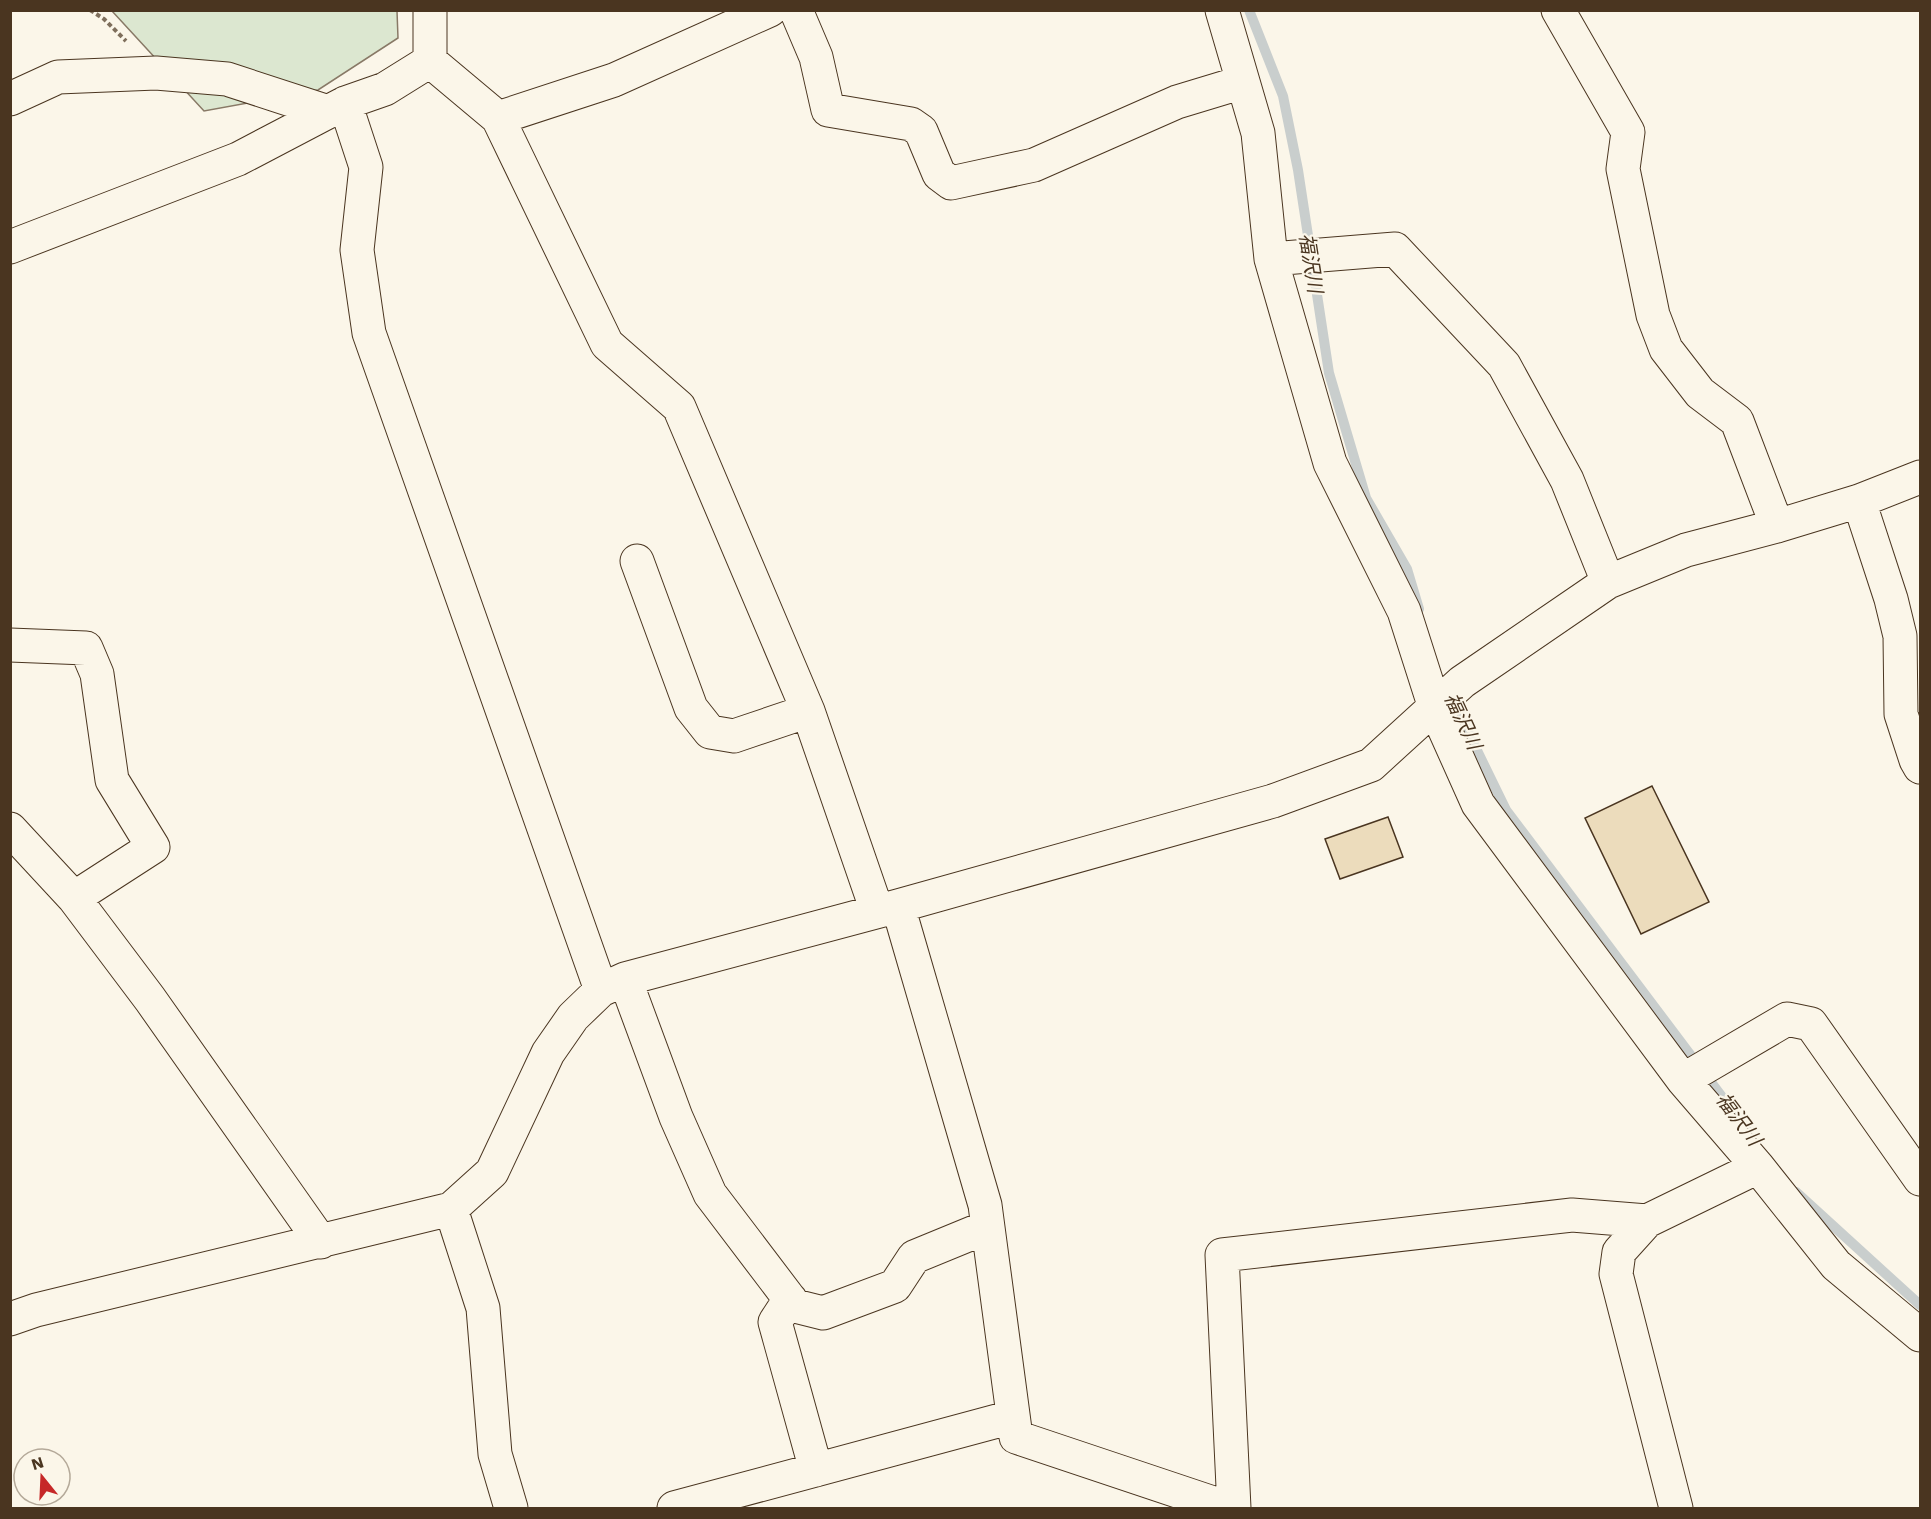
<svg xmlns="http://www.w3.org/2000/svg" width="1931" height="1519" font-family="'Work Sans','Noto Sans JP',sans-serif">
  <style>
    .green { fill: #dce7d0; stroke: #887966; stroke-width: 1.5 }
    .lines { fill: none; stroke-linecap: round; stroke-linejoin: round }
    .stream { stroke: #c9cecd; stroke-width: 10 }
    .building { fill: #ecdcbc; stroke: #4a3520; stroke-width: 1.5 }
    .minor-casing { stroke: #4a3520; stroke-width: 35 }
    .path { stroke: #7f6f5c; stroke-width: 4; stroke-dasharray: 4.5 3; stroke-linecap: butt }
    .minor { stroke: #fbf6e9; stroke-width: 33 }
    .labels { text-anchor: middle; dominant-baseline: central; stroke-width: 4.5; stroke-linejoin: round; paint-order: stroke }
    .water-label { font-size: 20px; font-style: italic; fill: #4a3520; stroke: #fbf6e9 }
  </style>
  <rect width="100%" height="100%" fill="#fbf6e9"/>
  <path class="green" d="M112,11h285l1,27 -80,52 -114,21z"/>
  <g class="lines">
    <path class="stream" d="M1249,10l34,86 15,74 31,203 37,125 41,71 12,40
      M1451,697l55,113 241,320
      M1796,1192l124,113"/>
  </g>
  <path class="building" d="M1652,786l57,116 -68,32 -56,-116z
    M1388,817l15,40 -63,22 -15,-40z"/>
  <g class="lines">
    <g class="minor-casing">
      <path id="minor" d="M796,10l20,47 12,53 83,14 10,7 18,43 12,9 83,-18 143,-63 66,-20
        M1222,10l36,123 13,126 59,204 74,148 31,97 43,96 205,276 75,87 78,98 84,70
        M1558,10l70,122 -5,37 30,146 13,34 34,44 37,28 40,105
        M430,61l68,57 109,226 72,63 129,304 69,200
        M430,61v-51
        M10,99l48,-22 98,-4 71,6 101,33
        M345,103l21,64 -9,83 12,83 232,657
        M498,118l116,-38 156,-70
        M10,247l228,-88 107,-56 40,-14 45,-28
        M1271,259l124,-10 109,116 63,115 41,102
        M1859,501l32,98 9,37 1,78 15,46 4,7
        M637,561l54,147 19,24 24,4 74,-25
        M10,645l76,3 11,26 15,106 41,67 -79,51
        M10,829l64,69 76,101 171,243
        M898,906l87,299 31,232 212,71
        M625,979l51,138 34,77 85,112 28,7 72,-27 19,-29 73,-30
        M1683,1080l104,-61 24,5 109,155
        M451,1209l32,99 12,146 16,54
        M790,1299l-15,23 41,148
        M10,1319l26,-9 415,-101 41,-37 56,-119 25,-36 28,-27 24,-11 273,-73 375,-105 98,-36 91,-83 146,-100 78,-32 91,-24 82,-25 61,-24
        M674,1508l338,-91
        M1234,1508l-12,-253 350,-40 75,6
        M1676,1508l-60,-234 3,-22 28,-31 111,-54"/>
    </g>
    <path class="path" d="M90,10l14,9 22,22"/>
    <use href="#minor" class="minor"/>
  </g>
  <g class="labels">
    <g class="water-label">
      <text transform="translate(1311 263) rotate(81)">福沢川</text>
      <text transform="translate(1463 721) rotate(65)">福沢川</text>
      <text transform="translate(1739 1119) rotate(53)">福沢川</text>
    </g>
  </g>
  <rect width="1931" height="1519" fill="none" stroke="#4a3520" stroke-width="24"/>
  <g transform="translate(42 1477) rotate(342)"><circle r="28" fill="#fbf6e9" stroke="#b4a999" stroke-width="1.5"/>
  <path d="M0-4.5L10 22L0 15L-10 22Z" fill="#c62828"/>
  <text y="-9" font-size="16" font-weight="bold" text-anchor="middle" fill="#4a3520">N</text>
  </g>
</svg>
